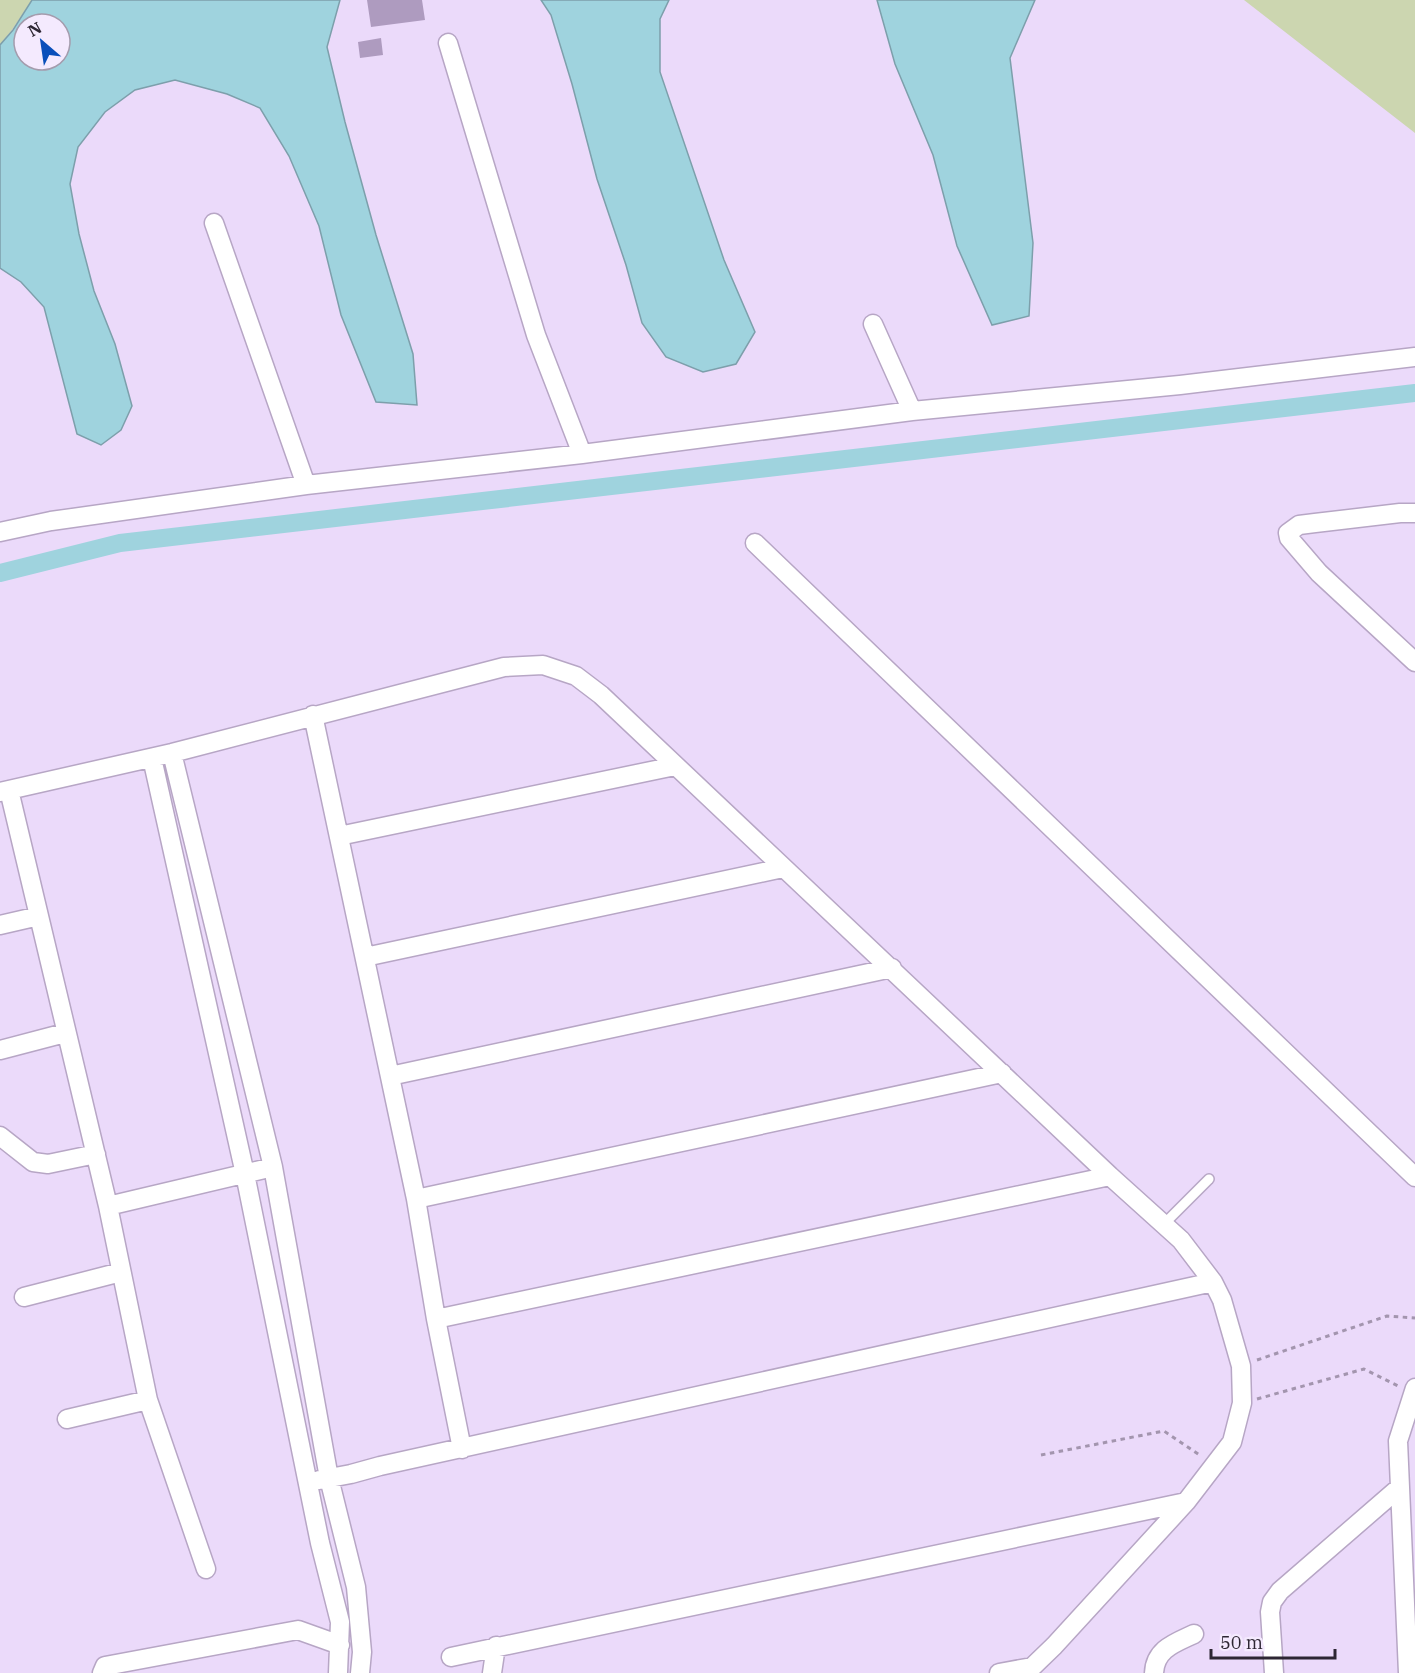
<svg xmlns="http://www.w3.org/2000/svg" width="1415" height="1673" font-family="'IBM Plex Serif',serif">
  <style>
    .green { fill: #ccd6b0 }
    .water { fill: #9fd3de; stroke: #7d9fab; stroke-width: 1.5; fill-rule: evenodd }
    .lines { fill: none; stroke-linecap: round; stroke-linejoin: round }
    .canal { stroke: #9fd3de; stroke-width: 18 }
    .building { fill: #ae9bbf }
    .lane-casing { stroke: #b7a6c5; stroke-width: 12 }
    .street-casing { stroke: #b7a6c5; stroke-width: 21 }
    .path { stroke: #a395ae; stroke-width: 3; stroke-dasharray: 4.5 4.5; stroke-linecap: butt }
    .lane { stroke: #fff; stroke-width: 9 }
    .street { stroke: #fff; stroke-width: 18 }
  </style>
  <rect width="100%" height="100%" fill="#ebdafa"/>
  <path class="green" d="M0,0h32l-20,30 -12,15z
    M1244,0h171v133z"/>
  <path class="water" d="M32,0h308l-13,47 18,75 31,113 37,119 4,51 -41,-3 -35,-87 -22,-89 -30,-70 -29,-48 -33,-14 -52,-14 -40,10 -30,22 -27,35 -8,37 9,50 15,57 21,53 17,62 -11,24 -20,15 -24,-11 -33,-127 -23,-25 -21,-14v-223l13,-15zM24,24h36v36h-36z
    M541,0h128l-9,19v53l64,188 31,72 -19,32 -33,8 -37,-15 -24,-34 -16,-58 -29,-86 -25,-95 -21,-69z
    M877,0h158l-25,58 23,185 -4,73 -37,9 -35,-79 -24,-91 -38,-91z"/>
  <g class="lines">
    <path class="canal" d="M0,573l120,-30 1295,-150"/>
  </g>
  <path class="building" d="M367,0h55l3,20 -54,7z
    M381,38l2,17 -23,3 -2,-16z"/>
  <g class="lines">
    <g class="lane-casing">
      <path id="lane" d="M1164,1224l45,-45"/>
    </g>
    <g class="street-casing">
      <path id="street" d="M448,43l88,292 46,119
        M214,223l92,262
        M873,324l39,87
        M1415,513h-15l-85,10 -16,2 -11,8 1,5 30,35 96,89
        M0,532l51,-11 255,-36 276,-31 330,-43 268,-26 235,-28
        M755,543l660,634
        M313,715l103,484 20,120 26,130
        M172,753l101,414 56,311 27,109 6,65 -2,21
        M152,758l93,416 75,369 20,79 -2,51
        M9,790l99,416 40,194 58,169
        M0,792l172,-39 332,-86 39,-2 33,11 25,19 509,481 71,64 32,42 9,18 19,66 1,37 -10,39 -46,60 -132,144 -28,27
        M339,836l336,-70
        M0,925l39,-9
        M365,957l418,-89
        M0,1050l65,-17
        M390,1076l502,-108
        M0,1136l33,26 15,2 48,-10
        M416,1199l586,-126
        M108,1206l165,-39
        M24,1297l97,-25
        M436,1319l674,-143
        M67,1419l81,-19
        M319,1480l32,-6 29,-8 833,-184
        M451,1657l735,-155
        M102,1673l3,-7 193,-36 42,15
        M492,1673l4,-27
        M999,1673l33,-6
        M1154,1673c1,-24 21,-30 40,-39
        M1274,1673l-4,-61 2,-10 8,-11 120,-104
        M1408,1673l-10,-232 17,-53"/>
    </g>
    <path class="path" d="M1257,1360l130,-44 28,2
      M1257,1399l107,-30 34,17
      M1041,1455l123,-24 37,25"/>
    <use href="#lane" class="lane"/>
    <use href="#street" class="street"/>
  </g>
  <g transform="translate(42 42) rotate(331)"><circle r="28" fill="#f4eafe" stroke="#a49cad" stroke-width="1.5"/>
  <path d="M0-4.5L10 22L0 15L-10 22Z" fill="#0a4fba"/>
  <text y="-9" font-size="16" font-weight="bold" text-anchor="middle" fill="#2d2633">N</text>
  </g>
  <path d="M1211 1649v9h124v-9" fill="none" stroke="#2d2633" stroke-width="3"/>
  <text x="1220" y="1649" font-size="18" fill="#2d2633" stroke="#f4eafe" stroke-width="4.5" paint-order="stroke">50 m</text>
</svg>
